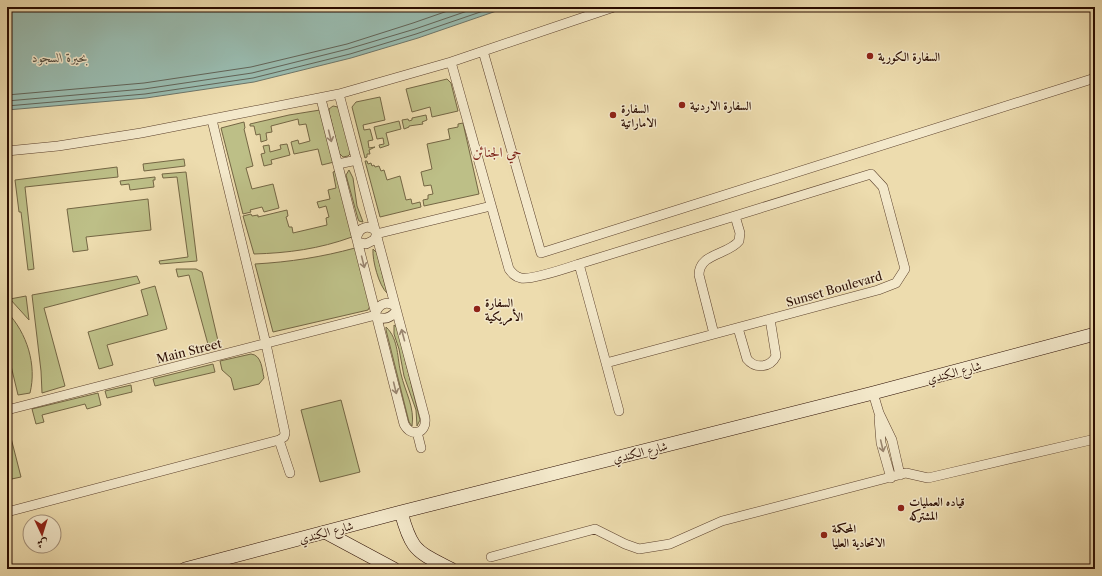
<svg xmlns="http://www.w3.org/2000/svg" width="1102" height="576" font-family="'Libre Caslon Text',Amiri,serif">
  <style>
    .green { fill: #bdbf87; stroke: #746644 }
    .water { fill: #99bbaf; stroke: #6d7569 }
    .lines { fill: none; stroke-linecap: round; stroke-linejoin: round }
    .shore { stroke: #626458; stroke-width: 1 }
    .street-casing { stroke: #5b402c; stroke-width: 10 }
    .secondary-casing { stroke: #2a0c00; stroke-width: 14 }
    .street { stroke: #f3e8ca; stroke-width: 9 }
    .secondary { stroke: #f3e8ca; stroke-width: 13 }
    .oneway { stroke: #99856f }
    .poi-dot { fill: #8f2418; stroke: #f3e8ca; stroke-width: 1.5 }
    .labels { text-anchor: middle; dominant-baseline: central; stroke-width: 3; stroke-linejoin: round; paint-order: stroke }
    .poi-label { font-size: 12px; font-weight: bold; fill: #2a0c00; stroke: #f3e8ca; text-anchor: start }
    .street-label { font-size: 12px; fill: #2a0c00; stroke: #f3e8ca }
    .water-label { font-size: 13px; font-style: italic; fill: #51493d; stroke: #f3e8ca }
    .quarter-label { font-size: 14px; fill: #7a1f14; stroke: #f3e8ca }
  </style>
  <rect width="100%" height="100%" fill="#eddcae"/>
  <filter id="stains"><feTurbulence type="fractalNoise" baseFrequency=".005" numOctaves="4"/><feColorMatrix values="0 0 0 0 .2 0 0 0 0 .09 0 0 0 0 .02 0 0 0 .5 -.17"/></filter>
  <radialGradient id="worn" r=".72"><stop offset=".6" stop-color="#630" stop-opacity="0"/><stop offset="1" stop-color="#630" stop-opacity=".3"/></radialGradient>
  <path class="green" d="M447,79l4,4 7,28 -26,6 -2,-10 -18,5 -6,-23z
    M380,97l5,23 -22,5 1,5 6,-1 3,11 -5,1 1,7 6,-1 -6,3 1,4h-3v3l-2,1 -13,-51 4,-5z
    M333,106l5,1 1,2 11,42v3l-2,2 -5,1 -4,-4 -10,-41v-3z
    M320,110l14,52 -12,3 -4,-16 -24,5 -3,-12 7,-2 1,4 11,-3 -4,-17 -7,1 -1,-6 -27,7 1,6 -6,1 1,7 -6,2 -1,-8 -4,1 -2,-9h-4v-2l39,-9z
    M426,115l1,5 -5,2 1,2 -14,2v1l-5,2 -2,-9 6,-1 1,2 3,-1v-2z
    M399,121l2,8 -15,4 3,12 -9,3 -1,-3 5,-1 -1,-6 -6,1 -3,-12z
    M244,122l1,6 -1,1 9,37 -7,2 6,21 21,-5 6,24 -15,4 -2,-5 -12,3 1,2 -8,2 -22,-86z
    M463,123l16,71 -55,12 -1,-6 5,-1v-4l5,-1 -2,-9 -7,1 -3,-14 11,-3 -5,-25 23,-5 -2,-10 10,-2v-3z
    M287,144l3,11 -19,5 1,4 -8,2 -3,-12 4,-1 -2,-7 6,-1 1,7 11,-3 -1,-4z
    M184,159l1,7 -41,5 -1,-7z
    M365,161h2l1,3 3,-1 1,3 2,-1 1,2 4,-1 2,5 3,-1 3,10 13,-4 6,24 5,-1 1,5 8,-2 1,5 -41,10z
    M117,167l1,10 -93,10 9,82 -6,1 -7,-58h-2l-4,-32z
    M349,170l4,8 4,28 6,16 -4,-1 -1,-2 -12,-44z
    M336,171l16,66c-33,12 -64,16 -98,17l-11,-38 8,-2 1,2 6,-1v2l29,-7 1,6 -2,1 3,10h3l1,6 34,-8 -1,-7 3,-1 -3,-11 -7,2 -2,-6 13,-3 -2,-9 8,-2 -3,-16z
    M186,172l11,89 -37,3 -1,-3 29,-4 -11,-80 -14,1 -1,-4z
    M155,177v3h-2l1,7 -24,3 -1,-6 -8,1 -1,-4z
    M148,199l3,31 -65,7 2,13 -15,2 -6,-43z
    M355,248l15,58 -2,4 -95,22 -18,-68c35,-2 67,-7 100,-16z
    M373,249l4,4 10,40c-8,-7 -15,-33 -14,-44z
    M176,269h20l6,3 17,73 -10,3 -20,-73 -11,2z
    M137,276l3,7 -4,1 -92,24 21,78 -23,7 -1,-22 -9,-76z
    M155,286l12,43 -60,16 6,20 -14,4 -11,-37 60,-17 -7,-25z
    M26,296l3,24 -19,-21z
    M7,312c20,21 30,53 23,81l-12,2 -11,-46z
    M394,325l3,2 23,93 -3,6 -1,-16 -12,-34 -5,-27 -5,-15z
    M386,327c13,12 11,32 15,47 4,18 14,33 11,52l-3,-4 -23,-92z
    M251,354c11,1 11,16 13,24l-5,6 -25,6 -3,-12 -9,-8 -2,-9z
    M213,364l2,8 -60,14 -2,-7z
    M131,385l1,7 -25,6 -2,-7z
    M98,393l3,12 -14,4 -2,-5 -43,11 2,7 -8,2 -4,-15z
    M341,400l19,72 -40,10 -19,-72z
    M7,434h3l11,43 -14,3z"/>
  <path class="water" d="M7,7h501l-90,31 -67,20 -97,24 -108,16 -139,12z"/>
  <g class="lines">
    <path class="shore" d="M7,95l137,-12 107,-16 96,-23 66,-21 46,-16
      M7,101l137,-12 108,-16 96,-24 67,-20 64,-22
      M7,106l138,-12 108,-16 97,-24 66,-20 79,-27"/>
    <g class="street-casing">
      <path id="street" d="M483,51l58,202 554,-175
        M451,62l58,207c3,4 6,8 12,9 11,2 46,-10 58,-14l292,-90 12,13 22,82 -9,14 -18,7 -272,73 -27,-99
        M321,99l83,325c7,14 23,10 21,-6l-86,-324
        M7,151l51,-5 83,-13 198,-39 112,-32 163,-55
        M338,164l19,-4
        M376,234l115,-28
        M357,236c3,-9 11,-11 18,-6
        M358,242l8,2 8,-4 2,-4
        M376,312c4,-9 11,-11 19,-6
        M377,317c8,3 14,1 19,-6
        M738,328l9,31c8,10 23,9 29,-3l-6,-37
        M714,334l-15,-59c0,-22 29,-20 40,-34l1,-8 -5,-17
        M606,363l13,48
        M873,393l6,20 13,27 8,35
        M7,410l369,-95
        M879,418l2,25 10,35
        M417,432l4,16
        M279,440l11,33
        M7,512l272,-72 5,-3 1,-4 -19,-89 -54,-224
        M491,557l104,-28 30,15 14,5 31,-5 52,-23 184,-48 22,5 167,-39"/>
    </g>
    <g class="secondary-casing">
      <path id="secondary" d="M401,512c3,11 6,23 13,33 8,11 24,17 37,24
        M325,532l69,37
        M185,569l216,-57 472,-119 222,-59"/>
    </g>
    <use href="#street" class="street"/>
    <use href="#secondary" class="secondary"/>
  </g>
  <defs><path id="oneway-shaft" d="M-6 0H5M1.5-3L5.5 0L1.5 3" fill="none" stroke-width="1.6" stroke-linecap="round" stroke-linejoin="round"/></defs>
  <g class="oneway">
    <use href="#oneway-shaft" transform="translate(330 136) rotate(76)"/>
    <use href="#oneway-shaft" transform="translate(363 262) rotate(76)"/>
    <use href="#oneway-shaft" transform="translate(403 335) rotate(-105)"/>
    <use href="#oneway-shaft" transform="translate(395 388) rotate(76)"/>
    <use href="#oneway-shaft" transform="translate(882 446) rotate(77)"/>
  </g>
  <g class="poi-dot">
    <circle cx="870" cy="56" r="4"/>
    <circle cx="682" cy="105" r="4"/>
    <circle cx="613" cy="115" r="4"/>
    <circle cx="477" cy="309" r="4"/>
    <circle cx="901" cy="508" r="4"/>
    <circle cx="824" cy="535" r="4"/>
  </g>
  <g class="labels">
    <g class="poi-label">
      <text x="878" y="56">السفارة الكورية</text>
      <text x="690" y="105">السفارة الاردنية</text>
      <text x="621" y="108">السفارة<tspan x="621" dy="14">الاماراتية</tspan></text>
      <text x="485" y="302">السفارة<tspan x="485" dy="14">الأمريكية</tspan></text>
      <text x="909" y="501">قياده العمليات<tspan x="909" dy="14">المشتركه</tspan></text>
      <text x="832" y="528">المحكمة<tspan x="832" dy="14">الاتحادية العليا</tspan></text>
    </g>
    <g class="street-label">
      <text transform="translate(834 289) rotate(-16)">Sunset Boulevard</text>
      <text transform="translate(189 351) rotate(-14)">Main Street</text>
      <text transform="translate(954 372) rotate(-15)">شارع الكندي</text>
      <text transform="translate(640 452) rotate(-14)">شارع الكندي</text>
      <text transform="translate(326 532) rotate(-15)">شارع الكندي</text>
    </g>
    <g class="water-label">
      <text x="60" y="57">بحيرة السجود</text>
    </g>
    <g class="quarter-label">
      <text x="497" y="152">حي الجنائن</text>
    </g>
  </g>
  <rect width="1102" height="576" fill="none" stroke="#eddcae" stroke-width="24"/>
  <rect x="8" y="8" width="1086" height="560" fill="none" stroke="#2a0c00" stroke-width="2"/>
  <rect x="12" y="12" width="1078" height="552" fill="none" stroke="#2a0c00"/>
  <g transform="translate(42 534) rotate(176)"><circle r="19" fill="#f3e8ca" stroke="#a39079"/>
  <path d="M0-3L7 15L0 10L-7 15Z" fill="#8f2418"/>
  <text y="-6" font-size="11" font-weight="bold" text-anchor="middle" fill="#2a0c00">ش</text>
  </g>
  <rect width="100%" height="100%" filter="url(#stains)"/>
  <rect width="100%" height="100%" fill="url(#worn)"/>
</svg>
